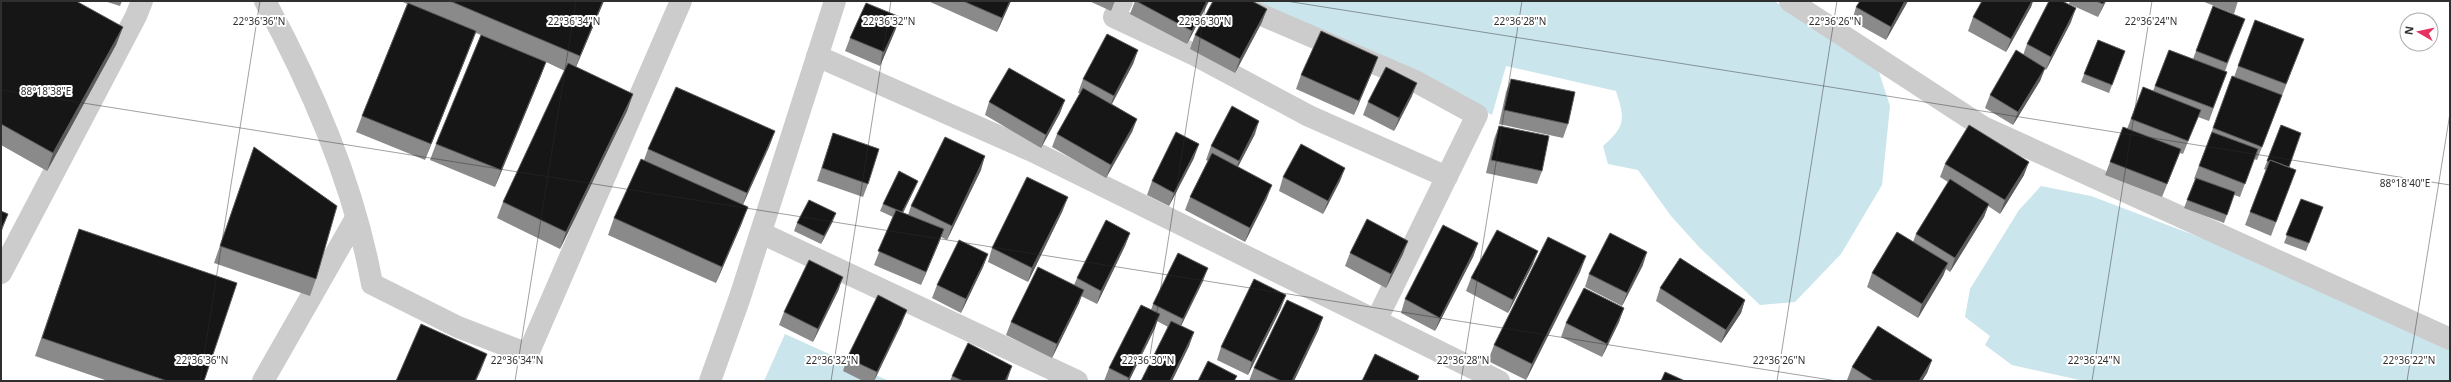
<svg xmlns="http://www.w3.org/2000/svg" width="2451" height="382" font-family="'Noto Sans',sans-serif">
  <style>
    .water { fill: #cae5ec }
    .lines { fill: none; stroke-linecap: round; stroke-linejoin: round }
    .minor { stroke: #ccc; stroke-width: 22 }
    .wall { fill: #8a8a8a }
    .shaded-wall { fill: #5c5c5c }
    .building { fill: #161616; stroke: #5c5c5c }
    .ticks { fill: none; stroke: #2f2f2f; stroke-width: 1; stroke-opacity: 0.45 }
    .ticks-label { font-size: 10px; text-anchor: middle; fill: #2f2f2f; stroke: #fff; stroke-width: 4; stroke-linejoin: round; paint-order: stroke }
  </style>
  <rect width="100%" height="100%" fill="#fff"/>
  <path class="water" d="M1252,1h522l102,62 14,43 -8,79 -41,69 -46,48 -35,3 -61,-58 -28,-31 -33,-46 -30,-6 -5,-18c23,-20 22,-27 13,-55l-110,-25 -14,49z
    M2041,186l50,10 359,136v49h-366l-72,-16 -27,-20 5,-9 -25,-19 5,-28 49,-79z
    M785,334l104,47h-125z"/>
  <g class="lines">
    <path class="minor" d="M265,1c48,88 89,183 107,283l86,43 70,27 153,-353
      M1122,1l-8,16 81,38 114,61 138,61
      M1229,1l184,79 64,35 -100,204
      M1790,1l193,126 467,212
      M817,56l215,95 467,230
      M761,233l316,148
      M1,273l135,-257 6,-15
      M263,381l93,-163
      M710,381l30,-84 95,-296"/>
  </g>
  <path class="wall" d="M1,1l122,26 -7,18 -69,126 -46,-26z
    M104,1h18l-2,5z
    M401,1h203l-28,66 57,27 -6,17 -67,138 -63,-31 6,-16 62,-131 -19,-9 -6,16 -45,109 -65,-27 6,-16 45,-109 -5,-2 -51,127 -69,-28 6,-16 45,-112z
    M928,1h83l-14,31z
    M1089,1h26l-4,10z
    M1135,1h74l-22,43 -57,-30z
    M1908,1l-22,39 -34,-19 4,-14z
    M1982,1h51l-2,6 -25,45 -38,-21 5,-14z
    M2070,1h36l-8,16 -29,-13z
    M2202,1h36l-4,13z
    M2213,6l27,26 -15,39 2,1 -18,49 -11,-4 -15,37 -3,-1 -18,44 -57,-22 5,-13 17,-33 16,-42 10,4 16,-41 24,9z
    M900,17l-5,14 -15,35 -35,-15 5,-13z
    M2255,20l44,32 -42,108 -3,-1 -14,38 -6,-2 -10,28 -40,-15 11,-29h-1l19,-51 21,-51z
    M1262,22l-27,51 -45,-24 5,-14z
    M2071,22l-25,48 -1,-1 -5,12 -27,44 -28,-17 5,-13 33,-40 4,-11z
    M2098,40l27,11 -16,42 -28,-11z
    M1138,50l-5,14 -21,40 25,15 -5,13 -26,46 -54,-31 5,-13 23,-41h-2l5,-14z
    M1378,57l-5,13 -19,45 -58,-26 5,-14z
    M1511,79l57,45 -5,14 -64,-14 7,-32z
    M1412,96l-18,35 -31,-16 5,-13z
    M1065,100l-5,13 -19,35 -56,-33 4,-13z
    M2281,125l10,58 -20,53 -26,-11 21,-55 -2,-1z
    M1499,126l43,45 -5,13 -51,-11 8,-34z
    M775,131l-6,16 -26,57 -1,19 -26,60 -108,-48 6,-17 30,-58 4,-11z
    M833,133l35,51 -5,13 -46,-16z
    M1255,134l-17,33 29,31 -22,44 -60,-32 5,-13 18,-36 -2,-1 5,-14z
    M254,147l62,132 -6,17 -96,-33z
    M1194,158l-25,48 -22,-11 5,-14z
    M1945,164l79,11 -24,39 -12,-8 -4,11 -34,55 -4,-3 -3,7 -25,42 -51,-31 5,-14 41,-31 3,-8 32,-52 -8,-5z
    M1345,168l-5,13 -17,33 -44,-23 4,-14z
    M981,170l-34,70 -6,-3 -20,48 -47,-20 19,-48 -13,-6 3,-7 35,-23 -3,7 -12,25 5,2 3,-9z
    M2301,199l22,8 -17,44 -22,-8z
    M1063,210l-35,72 -40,-20 4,-14z
    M833,221l-12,23 -27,-13 3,-8z
    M79,229l125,152h-96l-73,-25z
    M1130,233l-5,13 -28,58 -16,-8 -2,7 -27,55 -46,-23 5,-13 63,-37 3,-7z
    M1478,243l-5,14 -38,74 -34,-18 4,-14z
    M1350,253l53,1 -17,34 -41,-22z
    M988,254l-5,13 -22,46 -29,-15 5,-13z
    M1586,256l-6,16 -54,108 -38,-19 6,-16z
    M1533,264l-25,49 -42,-22 5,-13z
    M1643,265l-21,41 -37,-19 4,-13z
    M843,277l-5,14 -25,51 -34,-17 5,-13z
    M1203,281l-22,45 13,6 -5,14 -17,35h-31l27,-54 -11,-6 -2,7 -26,53h-25l5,-13 42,-58 2,-6z
    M1660,288l85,12 -4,13 -20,30 -65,-42z
    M1281,308l-33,67 -31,-15 4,-13z
    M1624,308l-5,14 -17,35 -41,-20 5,-14z
    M1323,317l-5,14 -24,50h-45l5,-13z
    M902,323l-28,58h-11l-20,-10 4,-13z
    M1932,360l-5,13 -5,8h-74l-1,-1 5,-13z
    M952,376l55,5h-57z"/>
  <path class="shaded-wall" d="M603,1h1l-31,73 7,-18z
    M1010,1h1l-14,31 5,-14z
    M1207,1h2l-1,2 -21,41 5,-13z
    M1905,1h3l-22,39 5,-13z
    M2032,1h1l-2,6 -25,45 5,-13z
    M2105,1h1l-8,16z
    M2076,8l-5,14 -25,48 5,-13z
    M1267,9l-5,13 -27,51 5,-14z
    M900,17l-5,14 -15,35 4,-14z
    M123,27l-7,18 -69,126 6,-18z
    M476,31l-6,16 -45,113 6,-16z
    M1138,50l-5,14 -24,45 5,-13z
    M1378,57l-5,13 -19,45 5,-14z
    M546,62l-6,16 -45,109 6,-17z
    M2045,68l-5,13 -27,44 5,-13z
    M1417,83l-5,13 -18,35 5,-13z
    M633,94l-6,17 -67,138 6,-17z
    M1065,100l-5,13 -19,35 5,-13z
    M1137,119l-5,13 -26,46 5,-13z
    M1259,121l-4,13 -21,40 5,-13z
    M775,131l-6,16 -28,62 6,-16z
    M1199,144l-5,14 -25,48 5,-13z
    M985,156l-4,14 -34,70 5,-14z
    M2029,162l-5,13 -24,39 5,-14z
    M1345,168l-5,13 -17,33 5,-13z
    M918,181l-3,7 -16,33 3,-8z
    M1272,185l-5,13 -22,44 5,-14z
    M1068,197l-5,13 -35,72 4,-14z
    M1989,204l-5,13 -34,55 5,-14z
    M748,207l-6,16 -26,60 6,-16z
    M836,213l-3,8 -12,23 3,-8z
    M8,214l-7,19v-3z
    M944,229l-5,14 -18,42 5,-13z
    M1130,233l-5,13 -28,58 4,-13z
    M1408,241l-5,13 -17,34 5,-14z
    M1478,243l-5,14 -38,74 5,-13z
    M1538,251l-5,13 -25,49 5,-13z
    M1647,252l-4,13 -21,41 5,-13z
    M988,254l-5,13 -22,46 5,-14z
    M1586,256l-6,16 -54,108 6,-16z
    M1948,263l-5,13 -25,42 4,-14z
    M1208,268l-5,13 -25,51 5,-13z
    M843,277l-5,14 -25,51 5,-13z
    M1084,290l-5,13 -27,55 5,-14z
    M1286,295l-5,13 -33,67 4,-13z
    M1745,300l-4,13 -20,30 5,-13z
    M1624,308l-5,14 -17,35 5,-13z
    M907,310l-5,13 -28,58 3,-9z
    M1160,314l-5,14 -26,53h-2z
    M1323,317l-5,14 -24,50h-2z
    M1194,332l-5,14 -17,35h-2z
    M487,354l-6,16 -5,11h-1z
    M1932,360l-5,13 -5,8h-3z
    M1012,366l-5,15h-2z"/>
  <path class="building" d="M1,1h75l47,26 -70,126 -52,-29z
    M450,1h153l-23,55z
    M963,1h47l-8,17z
    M1136,1h71l-15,30z
    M1213,1h39l15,8 -27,50 -45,-24z
    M1860,1h45l-14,26 -35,-20z
    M1982,1h50l-21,38 -38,-22z
    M2049,1h13l14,7 -25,49 -24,-13z
    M2096,1h9l-2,3z
    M408,3l68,28 -45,113 -69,-28z
    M866,3l34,14 -16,35 -34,-14z
    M2213,6l32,13 -18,44 -31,-12z
    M2255,20l49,19 -18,45 -48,-18z
    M1321,31l57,26 -19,44 -58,-26z
    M1107,34l31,16 -24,46 -31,-17z
    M481,35l65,27 -45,108 -65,-26z
    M2098,40l27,11 -13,34 -28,-11z
    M2016,50l29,18 -27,44 -28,-17z
    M2169,50l58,22 -14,36 -58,-22z
    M568,63l65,31 -67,138 -63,-30z
    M1386,67l31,16 -18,35 -31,-16z
    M1009,68l56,32 -19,35 -57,-33z
    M2232,76l50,19 -20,52 -49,-19z
    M1511,79l64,13 -7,32 -64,-14z
    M676,87l99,44 -28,62 -99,-44z
    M2143,87l58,23 -13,31 -57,-22z
    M1083,88l54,31 -26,46 -54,-31z
    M1232,106l27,15 -20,40 -28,-15z
    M1969,125l60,37 -24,38 -60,-36z
    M2281,125l20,8 -12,34 -19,-7 -1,2 -2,-1z
    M1499,126l50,10 -7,35 -51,-11z
    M2123,127l58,22 -14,35 -57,-22z
    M1176,132l23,12 -25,49 -22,-12z
    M2212,132l46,17 -13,35 -46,-18z
    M833,133l46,16 -11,35 -46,-16z
    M945,137l40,19 -33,70 -41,-20z
    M1301,144l44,24 -17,33 -45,-24z
    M254,147l83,59 -21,73 -96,-33z
    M1212,153l60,32 -22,43 -60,-31z
    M641,159l107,48 -26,60 -108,-49z
    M2270,160l26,10 -20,52 -26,-10z
    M899,171l19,10 -16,31 -19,-8z
    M1027,177l41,20 -36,71 -40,-20z
    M2196,178l39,14 -8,23 -40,-15z
    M1950,179l39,25 -34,54 -39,-24z
    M2301,199l22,8 -14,36 -23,-8z
    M809,200l27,13 -12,23 -27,-13z
    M896,210l48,19 -18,43 -48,-21z
    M1,211l7,3 -7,16z
    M1367,219l41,22 -17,33 -41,-21z
    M1106,220l24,13 -29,58 -24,-13z
    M1443,225l35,18 -38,75 -35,-19z
    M79,229l158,54 -33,98h-37l-125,-43z
    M1497,230l41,21 -25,49 -42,-22z
    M1897,232l51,31 -26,41 -50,-31z
    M1610,233l37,19 -20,41 -38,-19z
    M1548,237l38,19 -54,108 -38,-19z
    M959,240l29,14 -22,45 -29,-14z
    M1178,253l30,15 -25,51 -30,-15z
    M1680,258l65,42 -19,30 -66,-42z
    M809,260l34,17 -25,52 -34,-17z
    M1038,267l46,23 -27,54 -46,-22z
    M1254,279l32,16 -34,67 -31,-15z
    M1584,288l40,20 -17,36 -41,-21z
    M878,295l29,15 -30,62 -30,-14z
    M1287,300l36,17 -31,64h-11l-27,-13z
    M1141,305l19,9 -31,64 -20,-10z
    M1171,321l23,11 -24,49h-29z
    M421,324l66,30 -12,27h-79z
    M1878,326l54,34 -13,21h-45l-22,-14z
    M968,343l44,23 -7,15h-42l-11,-5z
    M1375,354l44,22 -2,5h-55z
    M1208,361l29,15 -3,5h-36z
    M1665,372l20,9h-24z"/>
  <path class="ticks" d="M1286,1l1164,184M1,90l1836,291M200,381l60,-380M515,381l61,-380M831,381l60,-380M1146,381l60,-380M1461,381l61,-380M1777,381l60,-380M2092,381l60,-380M2407,381l43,-268"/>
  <g class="ticks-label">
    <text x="259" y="25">22°36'36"N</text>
    <text x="574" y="25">22°36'34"N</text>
    <text x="889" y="25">22°36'32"N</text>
    <text x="1205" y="25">22°36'30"N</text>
    <text x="1520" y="25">22°36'28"N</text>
    <text x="1835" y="25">22°36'26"N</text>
    <text x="2151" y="25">22°36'24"N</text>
    <text x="46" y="95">88°18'38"E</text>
    <text x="2405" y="187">88°18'40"E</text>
    <text x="202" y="364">22°36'36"N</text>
    <text x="517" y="364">22°36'34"N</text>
    <text x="832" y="364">22°36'32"N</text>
    <text x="1148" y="364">22°36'30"N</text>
    <text x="1463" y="364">22°36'28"N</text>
    <text x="1779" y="364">22°36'26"N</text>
    <text x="2094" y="364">22°36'24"N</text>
    <text x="2409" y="364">22°36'22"N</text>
  </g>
  <rect width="2451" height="382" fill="none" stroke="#2f2f2f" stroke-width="4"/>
  <g transform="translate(2419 32) rotate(279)"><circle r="19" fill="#ffffff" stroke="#acacac"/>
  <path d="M0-3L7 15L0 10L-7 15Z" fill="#e63260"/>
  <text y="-6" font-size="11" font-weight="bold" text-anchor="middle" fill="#2f2f2f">N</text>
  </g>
</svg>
